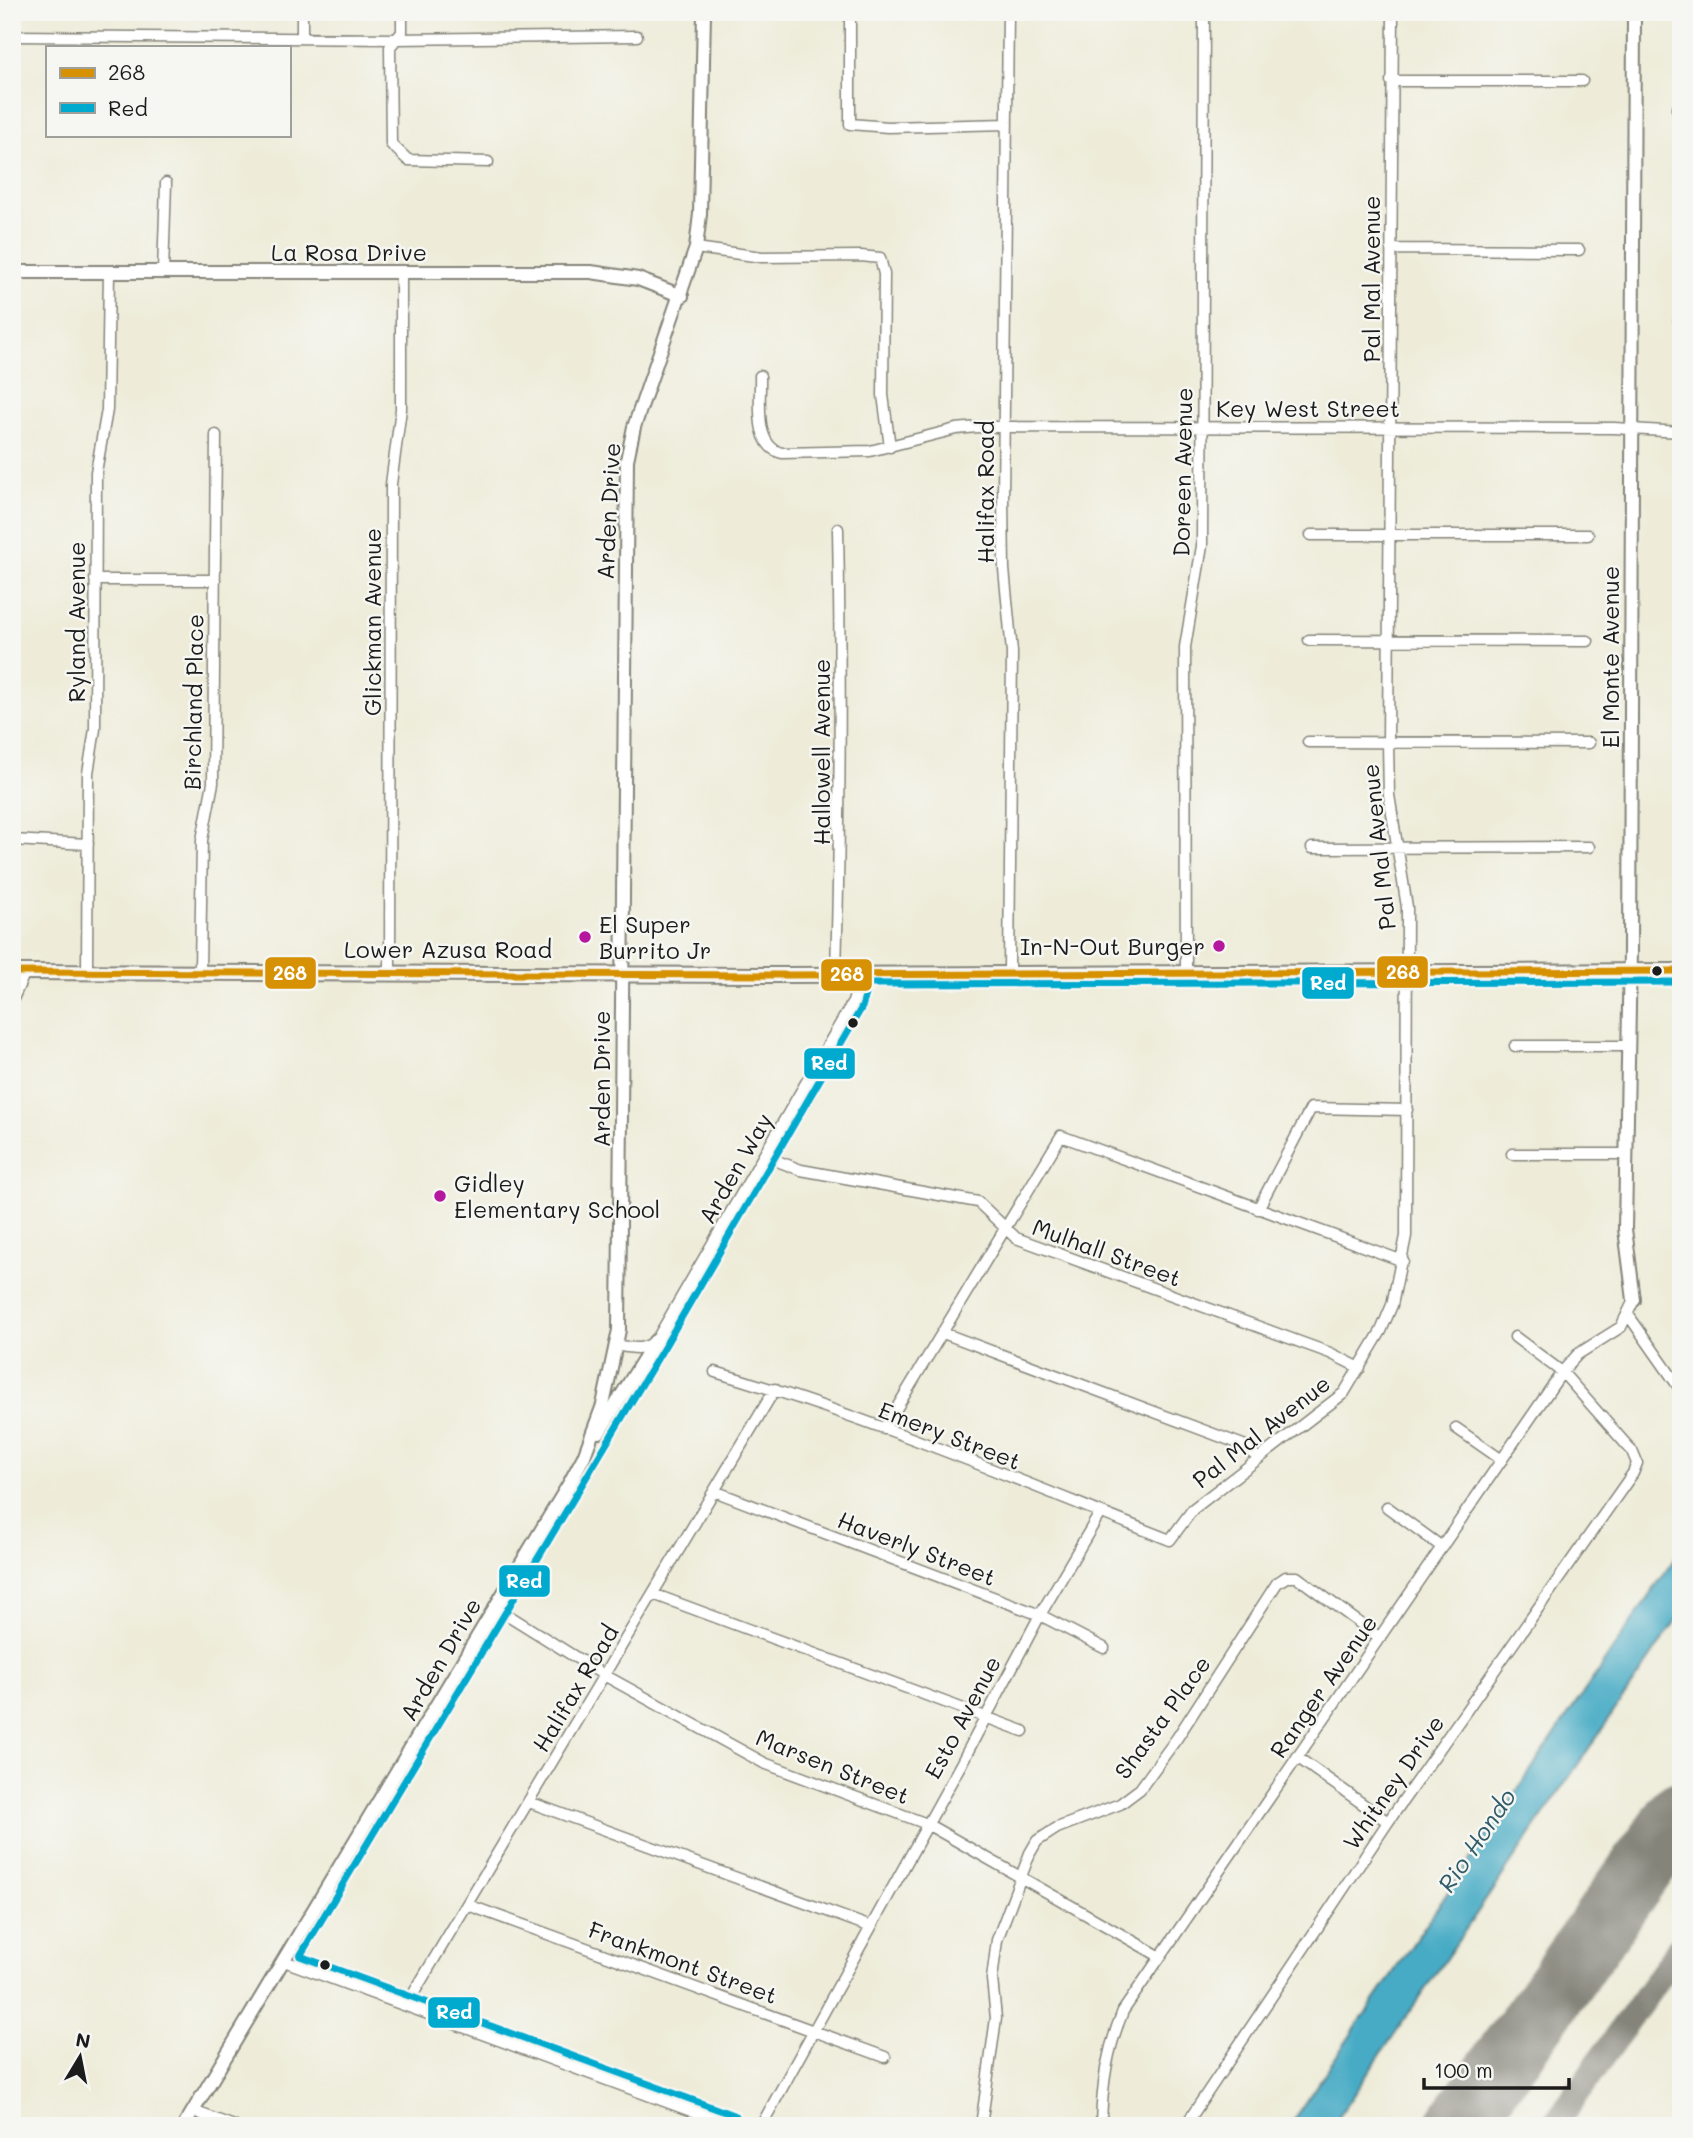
<svg xmlns="http://www.w3.org/2000/svg" width="1693" height="2138" font-family="Mali,sans-serif">
  <style>
    .water { fill: #46abc5; stroke: #316470; stroke-width: 2 }
    .lines { fill: none; stroke-linecap: round; stroke-linejoin: round }
    .taxiway { stroke: #85847a; stroke-width: 26 }
    .runway { stroke: #85847a; stroke-width: 65 }
    .minor-casing { stroke: #85847a; stroke-width: 13 }
    .tertiary-casing { stroke: #85847a; stroke-width: 16 }
    .secondary-casing { stroke: #85847a; stroke-width: 18 }
    .minor { stroke: #fff; stroke-width: 10 }
    .tertiary { stroke: #fff; stroke-width: 12 }
    .secondary { stroke: #fff; stroke-width: 14 }
    .bus-1-casing { stroke: #f6f6f2; stroke-width: 12 }
    .bus-2-casing { stroke: #f6f6f2; stroke-width: 12 }
    .bus-1 { stroke: #d69104; stroke-width: 7 }
    .bus-2 { stroke: #00a9ce; stroke-width: 7 }
    .poi-dot { fill: #b5179e; stroke: #f6f6f2; stroke-width: 2.5 }
    .bus-dot { fill: #1c1c1c; stroke: #f6f6f2; stroke-width: 2.5 }
    .labels { text-anchor: middle; dominant-baseline: central; stroke-width: 5; stroke-linejoin: round; paint-order: stroke }
    .street-label { font-size: 23px; fill: #1c1c1c; stroke: #f6f6f2 }
    .poi-label { font-size: 23px; fill: #1c1c1c; stroke: #f6f6f2; text-anchor: start }
    .water-label { font-size: 24px; font-style: italic; fill: #2f5c68; stroke: #f6f6f2 }
    .line-badge { stroke: #f6f6f2; stroke-width: 2.5 }
    .badge-label { font-size: 19px; text-anchor: middle; font-weight: bold; fill: #fff }
  </style>
  <rect width="100%" height="100%" fill="#f6f6f2"/>
  <filter id="ink" filterUnits="userSpaceOnUse"><feTurbulence type="fractalNoise" baseFrequency=".0143" numOctaves="2"/><feDisplacementMap in="SourceGraphic" scale="14" xChannelSelector="R" yChannelSelector="G"/><feConvolveMatrix kernelMatrix="1 2 1 2 8 2 1 2 1" color-interpolation-filters="sRGB"/></filter>
  <filter id="wash" filterUnits="userSpaceOnUse"><feTurbulence type="fractalNoise" baseFrequency=".00686" numOctaves="4" result="noise"/><feDisplacementMap in="SourceGraphic" scale="28" xChannelSelector="R" yChannelSelector="G"/><feGaussianBlur stdDeviation="1.57" result="paint"/><feColorMatrix in="noise" values="0 0 0 0 0 0 0 0 0 0 0 0 0 0 0 0 0 1.4 0 .05"/><feComposite in="paint" operator="in"/></filter>
  <g filter="url(#wash)">
    <rect width="100%" height="100%" fill="#eeecd9"/>
    <path class="water" d="M1681,1549v64l-349,513h-43z"/>
    <g class="lines">
      <path class="taxiway" d="M1473,2106l26,20
        M1554,2126l127,-180"/>
      <path class="runway" d="M1458,2126l223,-313"/>
    </g>
  </g>
  <g filter="url(#ink)">
    <g class="lines">
      <g class="minor-casing">
        <path id="minor" d="M402,12v20l-12,15 1,97 17,16 80,2
          M850,12v112l38,3 119,-3
          M1008,12l-5,486 1,71 8,83 -3,319
          M12,36l384,3 241,-3
          M302,38v-26
          M1391,81h191
          M1677,109h4
          M1679,214h2
          M696,248l66,9 99,-1 19,2 4,16 -1,121 7,52
          M1391,249l188,1
          M163,273l3,-90
          M1679,321h2
          M760,376c1,24 -7,70 22,77l88,-2 86,-22 22,-2 636,1 67,4
          M1311,535h277
          M95,580h120
          M1309,640l279,1
          M1308,742l281,1
          M12,840l76,4
          M1312,848l277,-1
          M200,970l2,-130 11,-57 3,-348
          M87,971l1,-198 7,-44 1,-257 11,-62 2,-137
          M390,971l1,-487 10,-75v-136
          M1186,973l-1,-326 17,-101 2,-534
          M836,974c4,-148 5,-296 2,-445
          M12,1001l13,-29
          M1515,1046h112
          M1512,1154h114
          M764,1156l37,14 177,32 38,36 314,115 30,15
          M1258,1209l53,-101 96,2
          M1629,1316l52,74
          M943,1333l300,112 15,13
          M615,1345c17,3 29,7 42,-6l196,-337 8,-28
          M715,1372c155,45 305,109 455,168l23,-31 151,-116 37,-62 11,-26 14,-69 1,-329 -18,-112 -1,-52 5,-731
          M1456,1428l46,32
          M884,1429l177,-293 342,125
          M714,1491l326,124 64,33
          M1387,1507l55,40
          M653,1594l370,137
          M495,1607l109,68 160,88 163,61 232,132
          M1297,1757l91,65
          M529,1802l342,125
          M468,1905l417,152
          M284,1961l448,165
          M406,2006l369,-617
          M193,2111l41,15
          M761,2126l200,-362 79,-149 60,-102
          M981,2126l15,-108 -4,-39 5,-39 33,-87 7,-12 20,-13 63,-24 20,-15 37,-51 100,-155 9,-6h11l83,61
          M1101,2126c1,-43 6,-76 22,-115l439,-639 16,-18 43,-27 13,-27
          M1185,2126l203,-304 245,-349 4,-10 -5,-12 -70,-79 -47,-35"/>
      </g>
      <g class="tertiary-casing">
        <path id="tertiary" d="M1634,12l-4,938 -5,279 9,71
          M12,272h579l47,7 44,17
          M599,1432l56,-91
          M184,2126l385,-642 15,-28 19,-51 16,-75 8,-870 7,-33 62,-179 4,-34 4,-202"/>
      </g>
      <g class="secondary-casing">
        <path id="secondary" d="M12,972l774,3 895,-4"/>
      </g>
      <use href="#minor" class="minor"/>
      <use href="#tertiary" class="tertiary"/>
      <use href="#secondary" class="secondary"/>
      <g class="bus-1-casing">
        <path id="bus-1" d="M12,972l774,3 895,-4"/>
      </g>
      <g class="bus-2-casing">
        <path id="bus-2" d="M736,2116l-436,-160 366,-612 196,-337 7,-23 812,-2"/>
      </g>
      <use href="#bus-1" class="bus-1"/>
      <use href="#bus-2" class="bus-2"/>
    </g>
  </g>
  <g class="poi-dot">
    <circle cx="585" cy="937" r="7"/>
    <circle cx="1219" cy="946" r="7"/>
    <circle cx="440" cy="1196" r="7"/>
  </g>
  <g class="bus-dot">
    <circle cx="1657" cy="971" r="6"/>
    <circle cx="853" cy="1023" r="6"/>
    <circle cx="325" cy="1965" r="6"/>
  </g>
  <g class="labels">
    <g class="street-label">
      <text x="349" y="252">La Rosa Drive</text>
      <text transform="translate(1371 279) rotate(-90)">Pal Mal Avenue</text>
      <text x="1308" y="408">Key West Street</text>
      <text transform="translate(1182 472) rotate(-89)">Doreen Avenue</text>
      <text transform="translate(985 492) rotate(-90)">Halifax Road</text>
      <text transform="translate(608 511) rotate(-87)">Arden Drive</text>
      <text transform="translate(76 622) rotate(-90)">Ryland Avenue</text>
      <text transform="translate(372 622) rotate(-90)">Glickman Avenue</text>
      <text transform="translate(1610 657) rotate(-90)">El Monte Avenue</text>
      <text transform="translate(193 702) rotate(-89)">Birchland Place</text>
      <text transform="translate(821 752) rotate(-90)">Hallowell Avenue</text>
      <text transform="translate(1378 847) rotate(-96)">Pal Mal Avenue</text>
      <text x="448" y="949">Lower Azusa Road</text>
      <text transform="translate(601 1079) rotate(-90)">Arden Drive</text>
      <text transform="translate(735 1168) rotate(-60)">Arden Way</text>
      <text transform="translate(1107 1252) rotate(20)">Mulhall Street</text>
      <text transform="translate(1261 1431) rotate(-38)">Pal Mal Avenue</text>
      <text transform="translate(950 1435) rotate(21)">Emery Street</text>
      <text transform="translate(917 1548) rotate(21)">Haverly Street</text>
      <text transform="translate(440 1659) rotate(-60)">Arden Drive</text>
      <text transform="translate(1323 1686) rotate(-55)">Ranger Avenue</text>
      <text transform="translate(575 1688) rotate(-59)">Halifax Road</text>
      <text transform="translate(962 1717) rotate(-62)">Esto Avenue</text>
      <text transform="translate(1162 1717) rotate(-54)">Shasta Place</text>
      <text transform="translate(833 1766) rotate(22)">Marsen Street</text>
      <text transform="translate(1393 1782) rotate(-55)">Whitney Drive</text>
      <text transform="translate(683 1962) rotate(20)">Frankmont Street</text>
    </g>
    <g class="poi-label">
      <text x="599" y="924">El Super<tspan x="599" dy="26">Burrito Jr</tspan></text>
      <text x="1205" y="946" text-anchor="end">In-N-Out Burger</text>
      <text x="454" y="1183">Gidley<tspan x="454" dy="26">Elementary School</tspan></text>
    </g>
    <g class="water-label">
      <text transform="translate(1476 1840) rotate(-56)">Rio Hondo</text>
    </g>
  </g>
  <g class="line-badge">
    <rect x="1376" y="955" width="53" height="34" rx="7" fill="#d69104"/>
    <rect x="264" y="956" width="53" height="34" rx="7" fill="#d69104"/>
    <rect x="820" y="958" width="53" height="34" rx="7" fill="#d69104"/>
    <rect x="1301" y="966" width="54" height="34" rx="7" fill="#00a9ce"/>
    <rect x="803" y="1047" width="53" height="33" rx="7" fill="#00a9ce"/>
    <rect x="498" y="1564" width="53" height="34" rx="7" fill="#00a9ce"/>
    <rect x="427" y="1996" width="54" height="33" rx="7" fill="#00a9ce"/>
  </g>
  <g class="badge-label">
    <text x="1403" y="979">268</text>
    <text x="290" y="980">268</text>
    <text x="847" y="981">268</text>
    <text x="1328" y="990">Red</text>
    <text x="829" y="1070">Red</text>
    <text x="524" y="1588">Red</text>
    <text x="454" y="2019">Red</text>
  </g>
  <rect width="1693" height="2138" fill="none" stroke="#f6f6f2" stroke-width="42"/>
  <rect x="46" y="46" width="245" height="91" fill="#f6f6f2" stroke="#9f9f9c" stroke-width="2"/>
  <rect x="60" y="68" width="35" height="10" fill="#d69104" stroke="#9f9f9c" stroke-width="2"/>
  <text x="108" y="80" font-size="21" fill="#1c1c1c">268</text>
  <rect x="60" y="103" width="35" height="10" fill="#00a9ce" stroke="#9f9f9c" stroke-width="2"/>
  <text x="108" y="116" font-size="21" fill="#1c1c1c">Red</text>
  <g transform="translate(80 2057) rotate(10)" stroke="#f6f6f2" stroke-width="5" paint-order="stroke">
  <path d="M0-5L12 26L0 18L-12 26Z" fill="#1c1c1c"/>
  <text y="-10" font-size="19" font-weight="bold" text-anchor="middle" fill="#1c1c1c">N</text>
  </g>
  <path d="M1424 2078v10h145v-10" fill="none" stroke="#1c1c1c" stroke-width="3.5"/>
  <text x="1434" y="2078" font-size="21" fill="#1c1c1c" stroke="#f6f6f2" stroke-width="5" paint-order="stroke">100 m</text>
</svg>
